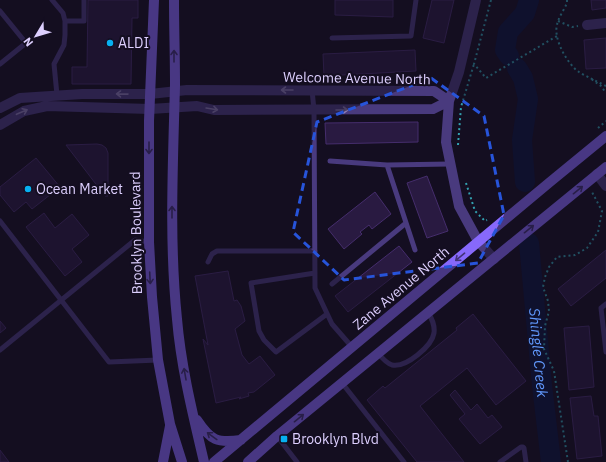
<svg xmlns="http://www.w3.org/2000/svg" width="606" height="462" font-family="'IBM Plex Sans',sans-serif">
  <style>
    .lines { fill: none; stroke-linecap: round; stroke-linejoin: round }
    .river { stroke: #0b143d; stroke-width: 20 }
    .building { fill: #291a41; stroke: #452d6c }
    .path { stroke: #32a0af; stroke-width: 2; stroke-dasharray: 2 3; stroke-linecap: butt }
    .lane { stroke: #493a7e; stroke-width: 5 }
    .street { stroke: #493a7e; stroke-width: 10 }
    .secondary { stroke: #8769fb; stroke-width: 10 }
    .oneway { stroke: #423278 }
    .oneway2 { stroke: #8c7db8 }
    .marked { fill: none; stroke: #2754da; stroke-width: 3; stroke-dasharray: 8 5; stroke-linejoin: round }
    .poi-dot { fill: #07b0f1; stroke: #140e21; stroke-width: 1.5 }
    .labels { text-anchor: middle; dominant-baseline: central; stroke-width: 4; stroke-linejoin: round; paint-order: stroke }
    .poi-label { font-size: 14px; fill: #ddcffe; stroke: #140e21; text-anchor: start }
    .street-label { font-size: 14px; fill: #ddcffe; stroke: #140e21 }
    .water-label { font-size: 15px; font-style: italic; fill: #6097fa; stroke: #140e21 }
  </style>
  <rect width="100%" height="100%" fill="#140e21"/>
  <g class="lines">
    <g class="river">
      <path d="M509,56l-4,-6 3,-18 17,-19 4,-13"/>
      <path d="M517,68l6,10 5,21 -6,41 3,42"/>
      <path id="s1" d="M529,243l13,142 9,77"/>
    </g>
  </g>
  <path class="building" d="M88,0h50v18h-6l-1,66h-59v-17h15z
    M335,0h58v17l-58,-2z
    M432,0h22l-10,43 -21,-5z
    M591,0h15v8l-14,2z
    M606,38v30l-20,1 -2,-29z
    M415,50l1,21 -92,5 -1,-22z
    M418,122v20l-92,2 -1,-21z
    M97,144l5,1 4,3 2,5v43h-3l-39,-51z
    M36,158l24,29 -28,22 -6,-7 -12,10 -14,-17v-8z
    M427,176l21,55 -21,7 -20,-55z
    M375,192l16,22 -19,15 -3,-4 -9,7 2,2 -18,15 -16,-20z
    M44,213l11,15 17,-14 17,21 -17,14 10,13 -17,14 -39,-49z
    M399,246l13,16 -64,50 -13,-16z
    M606,250v28l-35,28 -13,-17z
    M228,271l6,30 3,-1 4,6 4,15 -10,8 7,26 7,9 11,-8 15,19 -21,17 -6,1 1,3 -10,3 2,-2 -25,6 -13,-64 5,6 -13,-69z
    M473,314l53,67 -30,24 -29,-37 -47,38 44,56h-47l-50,-62 16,-14 2,2 72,-58 -1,-2z
    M0,321l6,7 -6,5z
    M589,326l5,61 -25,3 -5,-62z
    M455,390l16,20 6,-6 11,14 4,-3 10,12 -22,17 -21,-25 6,-5 -15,-19z
    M591,396l3,20h4l4,40 -25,3 -7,-61z
    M0,450l9,12h-9z"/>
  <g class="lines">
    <path class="path" d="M491,0l-17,64 12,14 71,-42
      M567,0v3c-3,7 -9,15 -10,22 -4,14 11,40 22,47 3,2 7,4 11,6
      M558,21l14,6 6,-1
      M606,86l-16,-8 11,8 5,7
      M598,128l8,-7
      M458,145l3,-38 13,-43
      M466,183l9,28 10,10 2,-1
      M568,462l-14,-91 -10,-22 1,-23 4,-15 -1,-10 -5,-14 2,-10 4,-10 8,-10 18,-2 12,-7 11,-16 4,-21 -10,-19"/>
    <path class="lane" d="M52,0l11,13 2,8v14l-1,10 -10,19 3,31
      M0,11l26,32 -26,21
      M65,21h19v-21
      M332,38l79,-2 5,-36
      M312,90l2,20 1,178 17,36 20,23
      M330,161l57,4 63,-1
      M387,165l28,85
      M0,221l109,141 49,-2
      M208,262l4,-8 5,-3h98
      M315,273l-64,10 8,48 5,9 12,12 51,-38
      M332,284l74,-61
      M606,304l-5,4 5,44
      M0,350l135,-110 14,2
      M378,353c4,5 8,10 14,12 14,3 40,-19 42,-32 1,-8 -2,-14 -6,-21
      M342,383l62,79
      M277,436l20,26
      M500,462l21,-15h2l1,1 2,14"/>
    <path class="street" d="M476,0l-17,72 -10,29 -3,41 13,64 19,35 16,18
      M587,25l19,-2
      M0,108l20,-10 62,-4h68l37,-4 247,1 15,10
      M0,125l24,-14 23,-5 103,3 47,-3 17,4 219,-1 16,-8
      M597,174l9,12"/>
    <path class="secondary" d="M154,0l-5,121v121l3,55 6,63 12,64 12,38
      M174,0c0,28 1,57 1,85 -2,78 -6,156 2,234 4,48 16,96 27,143
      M197,420c14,21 20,23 44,20
      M163,462l7,-36
      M214,462l336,-280 56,-46
      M248,462l29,-26 329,-269"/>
  </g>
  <defs><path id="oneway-shaft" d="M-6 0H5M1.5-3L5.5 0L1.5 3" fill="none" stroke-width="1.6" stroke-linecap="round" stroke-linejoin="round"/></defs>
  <g class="oneway">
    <use href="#oneway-shaft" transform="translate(174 56) rotate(-90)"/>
    <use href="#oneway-shaft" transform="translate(149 148) rotate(90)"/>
    <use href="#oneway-shaft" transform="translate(578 190) rotate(-39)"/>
    <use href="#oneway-shaft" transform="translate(172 212) rotate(-90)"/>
    <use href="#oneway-shaft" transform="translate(529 229) rotate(-39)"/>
    <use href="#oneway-shaft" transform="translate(460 257) rotate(140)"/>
    <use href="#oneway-shaft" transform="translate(150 278) rotate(87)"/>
    <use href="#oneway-shaft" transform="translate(185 374) rotate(-100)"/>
    <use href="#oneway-shaft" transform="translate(299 418) rotate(-39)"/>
    <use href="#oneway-shaft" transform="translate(212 436) rotate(-144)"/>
  </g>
  <g class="oneway2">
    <use href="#oneway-shaft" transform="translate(287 90) rotate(180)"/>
    <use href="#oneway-shaft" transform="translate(122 94) rotate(-179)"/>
    <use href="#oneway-shaft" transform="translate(212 109) rotate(9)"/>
    <use href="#oneway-shaft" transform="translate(342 110)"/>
    <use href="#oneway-shaft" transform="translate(22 112) rotate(-23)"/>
  </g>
  <path d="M0 0H606V462H0ZM431,78l53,38 20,99 -26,48 -134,17 -51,-48 24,-110z" fill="#140e21" fill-opacity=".55" fill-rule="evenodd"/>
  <path class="marked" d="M431,78l53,38 20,99 -26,48 -134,17 -51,-48 24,-110z"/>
  <g class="poi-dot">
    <circle cx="110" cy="43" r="4"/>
    <circle cx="28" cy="189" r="4"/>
    <rect x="280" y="435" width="8" height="8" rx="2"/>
  </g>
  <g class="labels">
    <g class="poi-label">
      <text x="118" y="43">ALDI</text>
      <text x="36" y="189">Ocean Market</text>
      <text x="292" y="439">Brooklyn Blvd</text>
    </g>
    <g class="street-label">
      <text transform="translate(357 78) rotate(1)">Welcome Avenue North</text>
      <text transform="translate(136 233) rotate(-91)">Brooklyn Boulevard</text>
      <text transform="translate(401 288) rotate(-40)">Zane Avenue North</text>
    </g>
    <g class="water-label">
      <text stroke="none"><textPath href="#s1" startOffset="110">Shingle Creek</textPath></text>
    </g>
  </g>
  <g transform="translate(36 36) rotate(232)" stroke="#140e21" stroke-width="3" paint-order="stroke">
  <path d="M0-3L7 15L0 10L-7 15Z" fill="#ddcffe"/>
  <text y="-6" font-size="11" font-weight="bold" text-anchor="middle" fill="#ddcffe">N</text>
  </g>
</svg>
